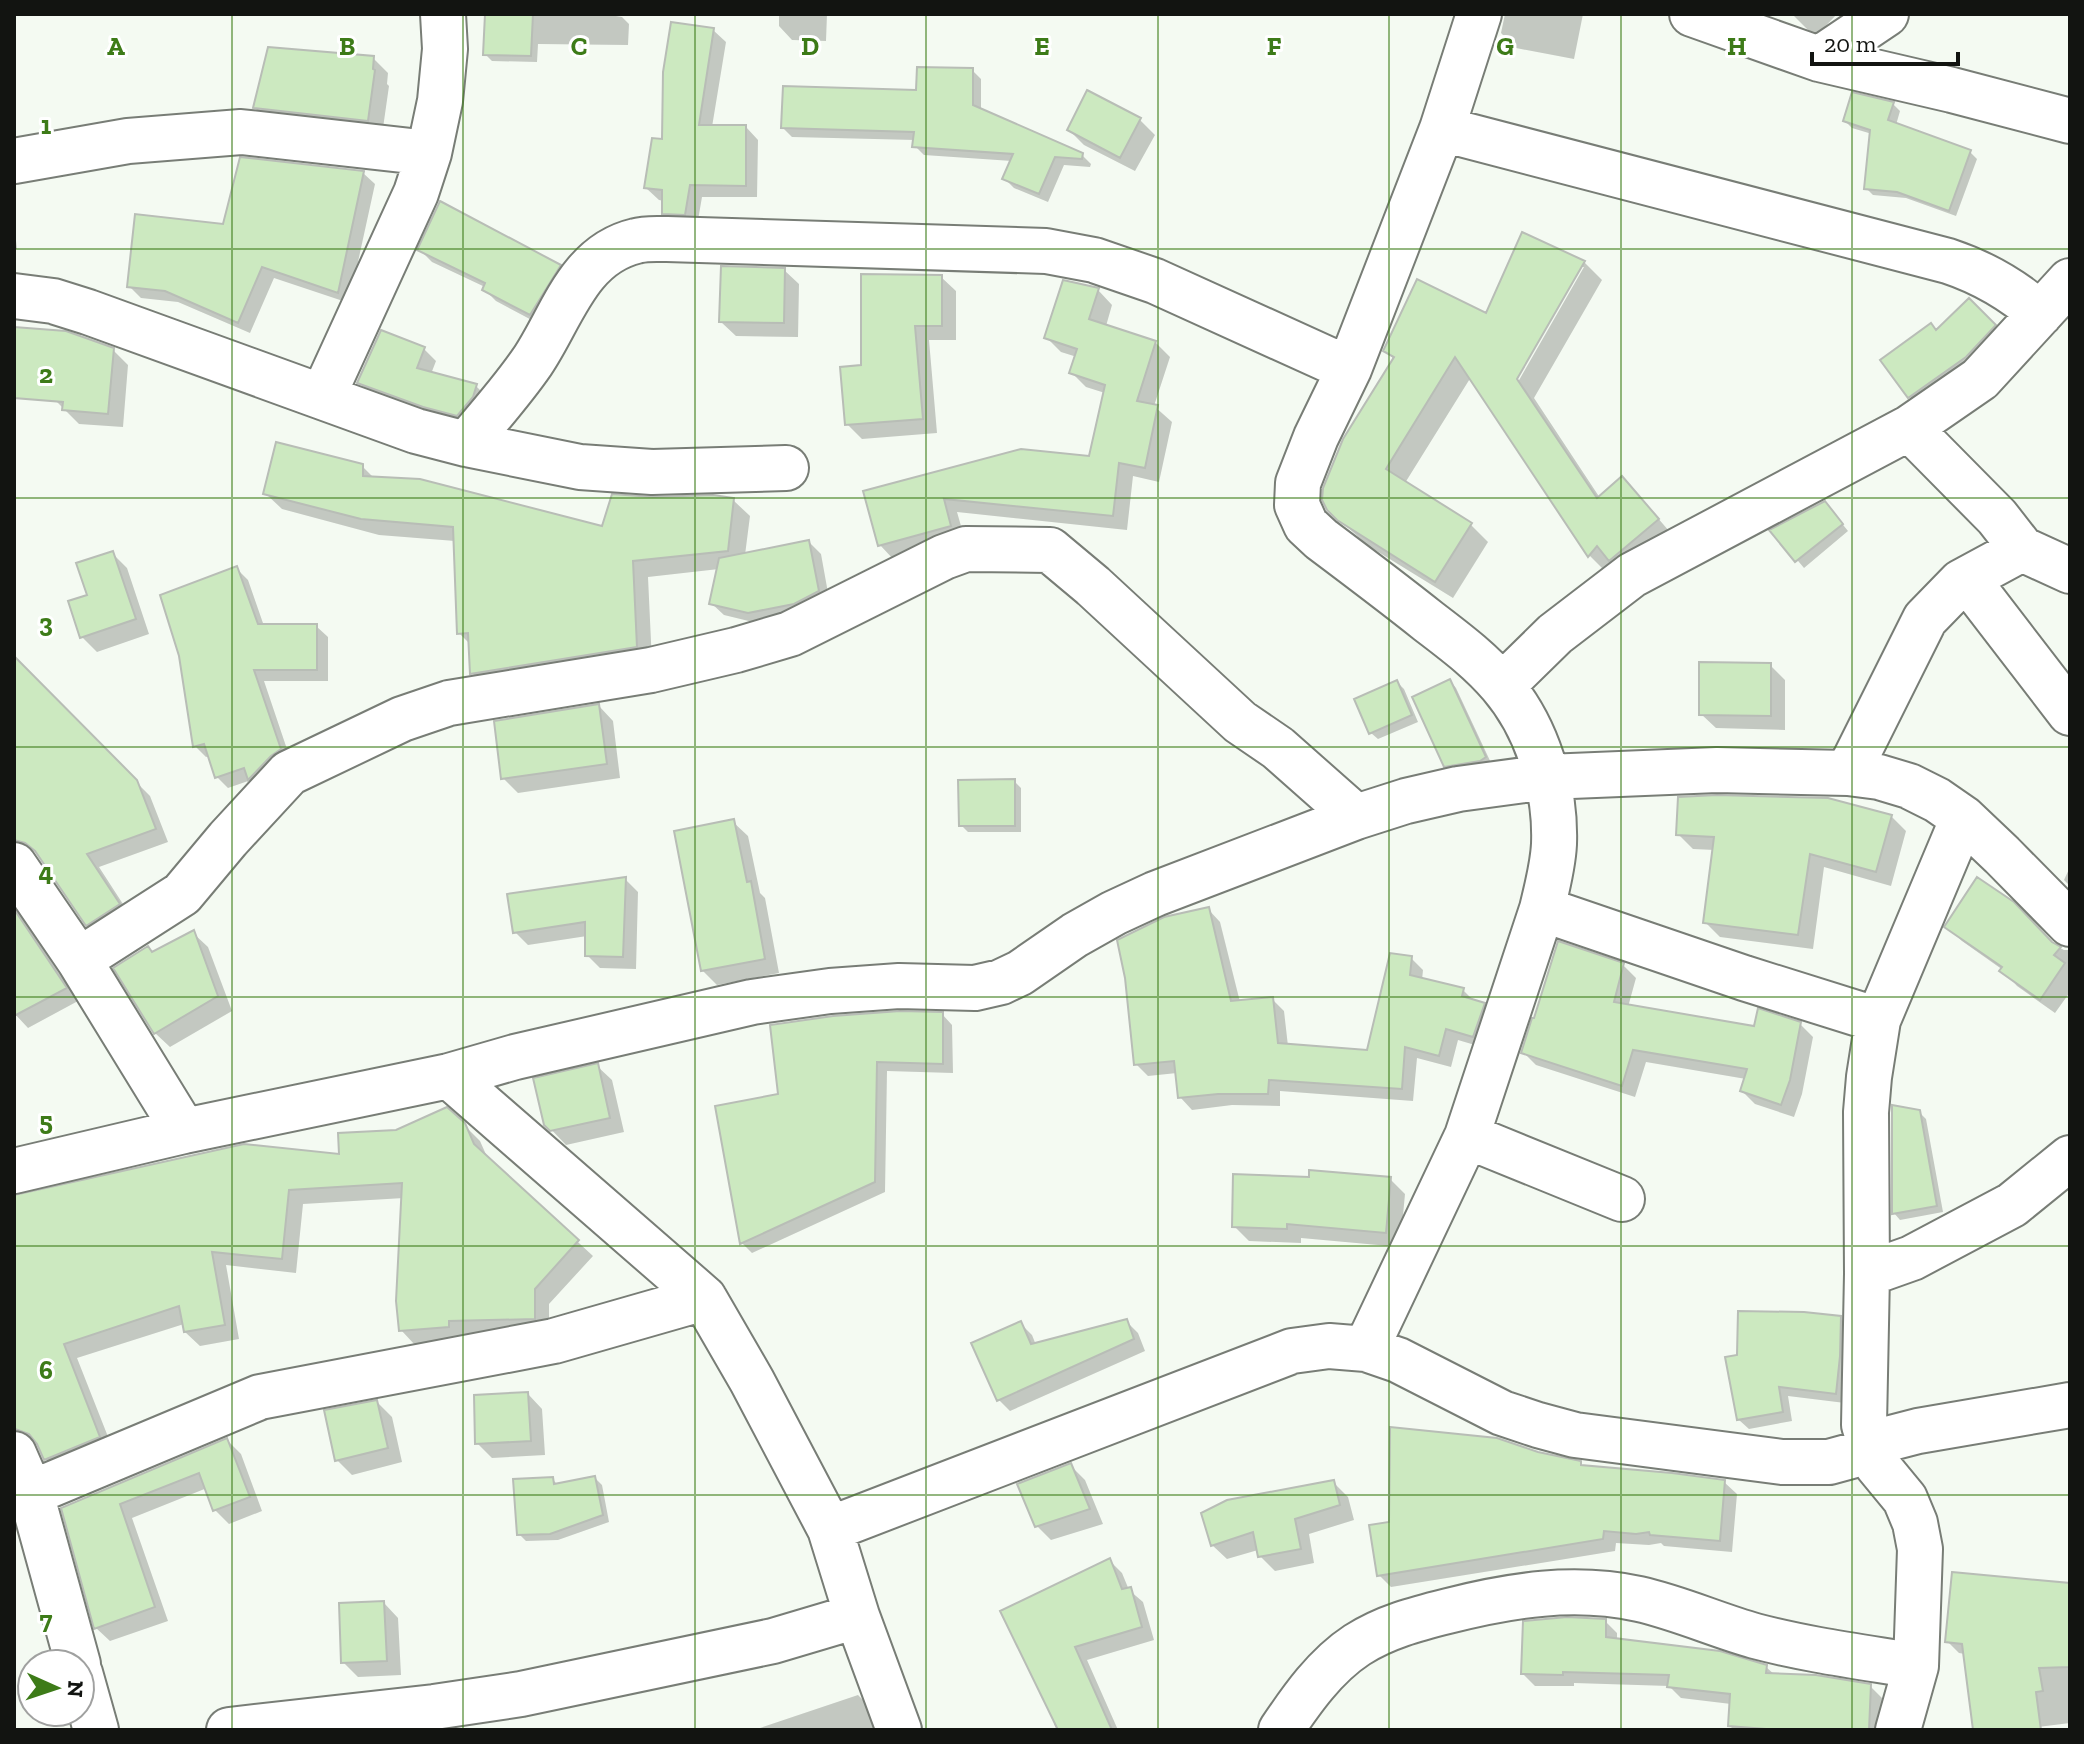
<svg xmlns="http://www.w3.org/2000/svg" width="2084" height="1744" font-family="'Zilla Slab',serif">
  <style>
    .shadow { fill: #0003; fill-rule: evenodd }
    .building { fill: #cce9c0; stroke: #b8bdb6; stroke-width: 2 }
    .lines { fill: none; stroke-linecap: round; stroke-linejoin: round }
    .minor-casing { stroke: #787d76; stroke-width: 48 }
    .minor { stroke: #fff; stroke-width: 44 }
    .grid { fill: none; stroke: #3d7b18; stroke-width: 2; stroke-opacity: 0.55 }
    .grid-label { font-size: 26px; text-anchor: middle; font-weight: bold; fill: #3d7b18; stroke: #fff; stroke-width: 6; stroke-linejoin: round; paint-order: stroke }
  </style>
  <rect width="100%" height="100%" fill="#f4faf2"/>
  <path class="shadow" d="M487,14h117l18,3 7,7 -1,21 -90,-1 -1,18 -45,-1 -7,-7z
    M779,14h48l-1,27 -34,-1 -13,-14z
    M1505,14h78l-9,45 -58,-11 -15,-15z
    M1792,14h45l-22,23z
    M713,30l13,12 -14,85h34l12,13 -1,57h-55l-5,29h-21l-12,-13v-12l-5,-1 -13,-12z
    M373,58l15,15 -1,11 2,2 -7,49 -113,-13 -14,-14z
    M972,70l9,9v32l101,44 9,9 -1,3 -26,-2 -16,37 -34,-14 -9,-9 7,-18 -88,-6 -9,-9v-6l-123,-3 -9,-9 135,-36z
    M1854,95l39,9 7,7 -4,14 74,27 7,7 -21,57 -50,-18 -33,-3 -7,-7 6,-54 -20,-6 -7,-7z
    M1140,120l15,15 -20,36 -51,-26 -15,-15z
    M363,173l12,11 -26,119 -75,-25 -24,55 -72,-31 -37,-4 -12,-12 96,-59z
    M14,224l3,25h-3z
    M420,250l140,16 12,12 -29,48 -47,-25 -12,-12 1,-2 -53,-25z
    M1584,262l18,18 -68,118 66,100 39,-2 36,42 -69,34 -17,-17 -118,-178 -66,106 66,42 17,17 -35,56 -86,-53 -39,-36 67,-149 -10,-9 101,-36zM1580,267h4l-70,122 -4,-2z
    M784,270l15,14 -1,53 -62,-1 -15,-14z
    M941,277l15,14v49h-27l8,93 -75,6 -15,-15 16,-57z
    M1098,290l14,15 -6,21 49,16 15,15 -16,49 18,16 -13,60 -26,-6 -6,54 -170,-18 8,28 -71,20 -14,-15 -15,-52 226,-35 14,-65 -19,-6 -14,-14 5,-16 -16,-5 -15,-15z
    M1969,301l37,37 -85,71 -11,-12 -27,-36 54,-29z
    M424,349l12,12 -5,13 45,12 11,11 -18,30 -98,-33 -12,-12z
    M113,350l15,15 -5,62 -44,-3 -24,-24z
    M362,466l13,13 228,49 130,-28 17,16 -5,39 64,-13 12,12 9,50 -69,20 -37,-9 -13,-12 8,-34 -71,8 4,86 -164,27 -16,-17 -2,-29 -11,-11 -4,-92 -76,-6 -97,-26 -17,-16z
    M1831,510l17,21 -44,37 -31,-37z
    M112,553l15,15 22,66 -52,18 -15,-15z
    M237,569l11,11 16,46h52l12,11v44h-64l27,80 -30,29 -10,-10 -23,8 -11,-11 -7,-21 -4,1 -11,-11z
    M14,659l136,137 18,46 -69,25 33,51 -31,20 -14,-13 -38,-57 -35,-45z
    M1770,665l15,15v50l-69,-2 -15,-14z
    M1450,681l6,7 36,77 -39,8 -8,-8z
    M1397,682l7,7 14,33 -40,17 -7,-6z
    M599,706l14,15 7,57 -102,15 -15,-15z
    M1014,781l7,7v44h-53l-7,-7z
    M1891,816l15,15 -15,55 -67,-19 -11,82 -93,-12 -15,-15 10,-72 -22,-1 -15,-15z
    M733,822l15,14 12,57 5,5 14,75 -62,12 -15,-15z
    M2070,867v19l-6,-6z
    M625,879l13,13 -2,77 -36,-1 -13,-13v-19l-59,9 -13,-13z
    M14,906l64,95 -50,27 -14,-15z
    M1208,909l12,13 20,80 32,-3 12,12 4,35 80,6 43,-94 12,12 -1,10 41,10 12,12 9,3 12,12 -11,31 -27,-8 -7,27 -34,-9 -4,43 -133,-10v15l-48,-1 -40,5 -12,-13 -3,-24 -29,3 -12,-12z
    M1947,926l105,18 12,6h6v42l-15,21 -38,-27 -14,-16 -41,-29z
    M193,933l15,14 24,64 -62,36 -15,-14 -2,-79z
    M1623,965l13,13 -8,29 128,21 44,-4 13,13 -11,57 -8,23 -39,-13 -13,-13 4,-12 -100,-17 -11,35 -99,-32 -13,-13z
    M942,1014l10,11 1,48 -66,-2 -2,121 -133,61 -10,-10 38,-147z
    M597,1066l15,14 12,52 -58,13 -20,-21z
    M1919,1112l7,7 17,93 -43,8 -6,-7z
    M464,1125l16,16 8,18 105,97 -44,48v29l-87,1 1,7 -48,4 -14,-15 3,-132 -101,6 -7,69 -70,-8 13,74 -39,7 -15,-14 -1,-8 -107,34 37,94 -54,22 -14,-15 -6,-13 -8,-2 -16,-16 -2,-6v-225l327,-41z
    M1390,1179l15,15 -5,53 -99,-9v5l-52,-2 -15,-15z
    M1840,1318l10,10 -5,75 -57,-7 4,25 -43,8 -10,-9z
    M1126,1321l12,12 7,18 -135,60 -11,-11 22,-76 11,11 4,10z
    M528,1394l14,15 3,46 -53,3 -15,-15z
    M377,1402l15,15 10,45 -50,13 -15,-15z
    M227,1440l14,14 21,57 -33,13 -14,-14 -8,-22 -75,30 36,103 -58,20 -14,-13 -33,-119z
    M1538,1454l42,9 5,5 139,14 13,12 -5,58 -68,-6 -3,-3 -12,2 -33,-2 -1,8 -224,36 -12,-12 12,-52z
    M1070,1465l15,15 18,44 -52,16 -15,-15z
    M595,1478l7,7 7,37 -51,18 -32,1 -7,-7 33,-55 6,6z
    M1333,1482l15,15 6,23 -45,14 5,29 -39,8 -15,-15 -2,-6 -31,9 -15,-14z
    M1109,1560l13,13 7,17 14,12 11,38 -67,20 31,70h-61l-3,-6 3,-1 -55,-111z
    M2070,1585v138l-55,7h-40l-10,-76 -6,-1 -12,-12z
    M384,1603l14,15 3,57 -43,2 -15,-15z
    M1605,1621l12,12v8l149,26 9,8 95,11 12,12 -1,32h-147l-4,-4 1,-22 -50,-6 -12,-12 -95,-3v3h-39l-12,-12z
    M858,1695l15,15 7,20 -123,-1z"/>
  <path class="building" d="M485,14h48l-2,42 -48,-1z
    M671,22l43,6 -15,97h47v61l-56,-1 -5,30 -23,-1v-24l-18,-2 8,-50 10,1 1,-67z
    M268,47l106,9 -1,13 2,1 -7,51 -115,-13z
    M917,67l56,1v37l110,48 -1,6 -27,-2 -16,37 -37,-15 11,-25 -101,-7 2,-15 -133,-4 2,-42 133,4z
    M1087,90l54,28 -21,40 -53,-28z
    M1852,92l42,10 -6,18 83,30 -22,61 -52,-19 -33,-3 6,-59 -27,-9z
    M240,157l124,14 -26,122 -76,-26 -24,56 -73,-32 -38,-4 8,-73 88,10z
    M440,201l121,64 -31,50 -48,-25 3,-7 -68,-33z
    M1522,232l63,29 -68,118 80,119 25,-22 37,43 -50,42 -12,-15 -9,11 -133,-200 -69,112 86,54 -37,59 -98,-62 -10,-10 -5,-10 1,-12 20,-49 51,-82 -11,-6 34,-72 69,34z
    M721,266l64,2 -1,55 -65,-1z
    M861,274l81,1v51h-27l8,93 -78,6 -5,-58 21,-2z
    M1063,280l36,8 -10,31 67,22 -19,60 21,4 -13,63 -26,-5 -6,53 -169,-17 7,27 -73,20 -15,-55 158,-42 68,7 16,-71 -36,-12 8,-24 -33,-11z
    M1969,298l27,27 -30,32 -58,41 -28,-38 51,-37 5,7z
    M14,327l52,4 48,17 -6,66 -46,-4 1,-8 -49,-4z
    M381,330l44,17 -8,21 60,16 -4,13 -16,19 -34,-9 -66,-24z
    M276,442l87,22v12l57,3 182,47 10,-32 41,3 60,-2 21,3 -6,53 -95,10 4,86 -167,27 -2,-41 -11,1 -4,-107 -92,-8 -98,-25z
    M1825,501l18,23 -48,38 -26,-32z
    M809,540l10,51 -25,13 -46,9 -39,-9 10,-46z
    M113,551l23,68 -56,19 -12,-37 19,-6 -11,-32z
    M237,566l21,58h59v46h-63l27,79 -10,7 -23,24 -4,-12 -29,10 -11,-34 -11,3 -14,-91 -19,-61z
    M14,656l123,124 19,49 -69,25 33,50 -34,22 -51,-75 -10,-8 -11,-3z
    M1699,662l72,1v53l-72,-1z
    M1450,679l36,78 -6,4 -36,6 -32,-70z
    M1397,680l15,35 -43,19 -15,-35z
    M599,704l8,60 -106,15 -7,-58z
    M1015,779v47h-56l-1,-46z
    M1717,795l111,3 64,17 -16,57 -66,-18 -12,81 -95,-12 11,-86 -38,-2 2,-38z
    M734,819l13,63 4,-1 14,78 -64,12 -27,-140z
    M626,877l-3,80 -38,-1v-34l-72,11 -6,-39z
    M1977,877l37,25 38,40 9,5 -7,8 11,8 -25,37 -41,-29 3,-4 -58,-40z
    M1209,907l22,94 42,-4 5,46 89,7 23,-97 22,3 -2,19 54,13 -2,8 23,7 -12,34 -27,-8 -7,27 -34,-9 -3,42 -133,-9 -1,14h-50l-40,4 -4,-37 -40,4 -9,-87 -8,-38 47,-23z
    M14,909l53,79 -53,28z
    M194,930l24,66 -64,38 -41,-66 35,-22 4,6z
    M1558,941l66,22 -10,39 140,24 4,-18 43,14 -11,58 -9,25 -41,-14 7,-22 -114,-19 -11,36 -101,-33 11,-35h2z
    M900,1011l43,1v52l-66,-2 -2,120 -135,62 -25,-138 63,-12 -8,-69 63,-9z
    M598,1063l12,55 -60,13 -6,-6 -11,-47z
    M1892,1105l28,5 17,96 -45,8z
    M447,1107l18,16 9,21 105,96 -44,49v30l-86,2v6l-50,4 -3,-30 6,-118 -113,7 -7,69 -70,-7 13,73 -41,7 -5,-26 -115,38 36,93 -56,23 -7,-16 -8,-10 -14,-5 -1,-234 230,-51 95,10 -1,-21 58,-3z
    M1309,1170l82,7 -5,56 -99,-9v5l-55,-2 1,-53 76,3z
    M1738,1311l66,1 37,4 -1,40 -4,38 -57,-7 4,25 -46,8 -12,-63 12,-2z
    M1127,1319l7,20 -137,62 -26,-58 50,-22 10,23z
    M528,1392l3,49 -56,3 -1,-49z
    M377,1400l11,48 -53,13 -11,-51z
    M1390,1427l107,11 41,14 43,9v4l91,8 53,7 -5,61 -70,-6 -1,-3 -13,2 -32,-3 -1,8 -226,37 -8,-51 20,-3z
    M227,1438l23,59 -37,14 -14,-38 -79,31 35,103 -61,22 -33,-121z
    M1071,1463l19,46 -55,18 -18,-43z
    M595,1476l8,39 -53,19 -33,1 -4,-56 40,-2 1,7z
    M1334,1480l6,25 -45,14 6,30 -43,8 -5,-25 -42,14 -10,-33 26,-13z
    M1110,1558l12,31 9,-2 11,40 -67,20 37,83h-54l-58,-119z
    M1952,1572l118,11v84l-31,1 4,23 -7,1 5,38h-68l-11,-86 -17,-2z
    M384,1601l3,60 -46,2 -2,-60z
    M1567,1617l39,2v18l114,14 47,14 -1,8 50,2 55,9 -2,46h-90l-51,-4 2,-32 -63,-7 2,-12 -106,-3v3l-42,-1 2,-53z"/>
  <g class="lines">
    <g class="minor-casing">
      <path id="minor" d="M1692,14l127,45 133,31 118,31
        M1819,59l67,-45
        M1442,129l506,132c36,12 64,28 92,53
        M14,161l114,-20 113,-9 188,21
        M14,296l39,5 35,11 328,119 50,13 114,23 72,5 134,-4
        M323,396l93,-203 13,-40 11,-52 5,-52 -2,-35
        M1909,428l88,89 25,32 48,22
        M466,444c23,-27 46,-53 66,-82 30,-44 45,-107 104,-121 10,-3 21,-2 31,-2l379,12 48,9 61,21 194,88
        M1967,579l103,134
        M1502,686l53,-52 77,-59 277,-147 71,-49 90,-98
        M1848,773l77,-154 36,-37 61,-33
        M14,865l65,95 105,171
        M1542,909l202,69 134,42
        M79,960l103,-66 46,-55 61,-66 113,-54 47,-16 202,-33 85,-20 54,-16 154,-77 22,-8 84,1 43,36 147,136 38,26 78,69
        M449,1076l255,222 48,83 78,148 27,87 42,114
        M1467,1136l155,63
        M14,1171l170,-40 265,-55 66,-19 237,-55 78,-11 69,-5 76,2 26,-6 19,-9 55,-38 39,-22 41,-19 201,-77 50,-16 52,-12 89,-12 170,-7 131,3 31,4 30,9 28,14 26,18 39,37 68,69
        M1867,1274l45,-16 100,-53 58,-47
        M1366,1349l101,-213 75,-227c5,-21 11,-43 12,-65 2,-56 -17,-117 -53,-159 -21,-25 -47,-44 -73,-64 -35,-28 -71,-55 -107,-82l-15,-14 -9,-20 1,-22 18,-46 33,-68 93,-240 37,-115
        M14,1454l17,39 47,171
        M31,1493l229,-96 294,-56 150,-43
        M830,1529l462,-178 37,-5 37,3 32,11 104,53 36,12 37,10 207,27h47l22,-6 40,-18 27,-7 152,-26
        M80,1673l16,57
        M229,1730l205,-23 87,-13 252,-53 84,-25
        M1281,1730c21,-31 44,-64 76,-85 28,-18 59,-26 91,-34 63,-16 126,-26 191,-12 40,9 77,26 116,37 53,14 107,21 161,30
        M1898,1730l18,-64 4,-117 -5,-26 -10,-24 -28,-34 -13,-40 3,-151 -1,-162 3,-35 9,-57 85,-202"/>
    </g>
    <use href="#minor" class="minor"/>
  </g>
  <path class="grid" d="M232,14v1716M463,14v1716M695,14v1716M926,14v1716M1158,14v1716M1389,14v1716M1621,14v1716M1852,14v1716M14,249h2056M14,498h2056M14,747h2056M14,997h2056M14,1246h2056M14,1495h2056"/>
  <g class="grid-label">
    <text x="116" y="55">A</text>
    <text x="347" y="55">B</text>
    <text x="579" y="55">C</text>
    <text x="810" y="55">D</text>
    <text x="1042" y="55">E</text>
    <text x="1274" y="55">F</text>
    <text x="1505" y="55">G</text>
    <text x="1737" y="55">H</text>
    <text x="46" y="134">1</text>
    <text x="46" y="383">2</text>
    <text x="46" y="632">3</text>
    <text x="46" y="881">4</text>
    <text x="46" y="1130">5</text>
    <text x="46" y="1379">6</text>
    <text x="46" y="1629">7</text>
  </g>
  <rect width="2084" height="1744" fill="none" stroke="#121411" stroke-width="32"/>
  <g transform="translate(56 1688) rotate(93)"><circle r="38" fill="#ffffff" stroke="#a0a1a0" stroke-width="2"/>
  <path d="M0-6L14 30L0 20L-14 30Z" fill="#3d7b18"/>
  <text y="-12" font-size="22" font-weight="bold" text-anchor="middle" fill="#121411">N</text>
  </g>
  <path d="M1812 52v12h146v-12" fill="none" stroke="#121411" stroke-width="4"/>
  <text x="1824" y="52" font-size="24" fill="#121411" stroke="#ffffff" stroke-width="6" paint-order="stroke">20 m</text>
</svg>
